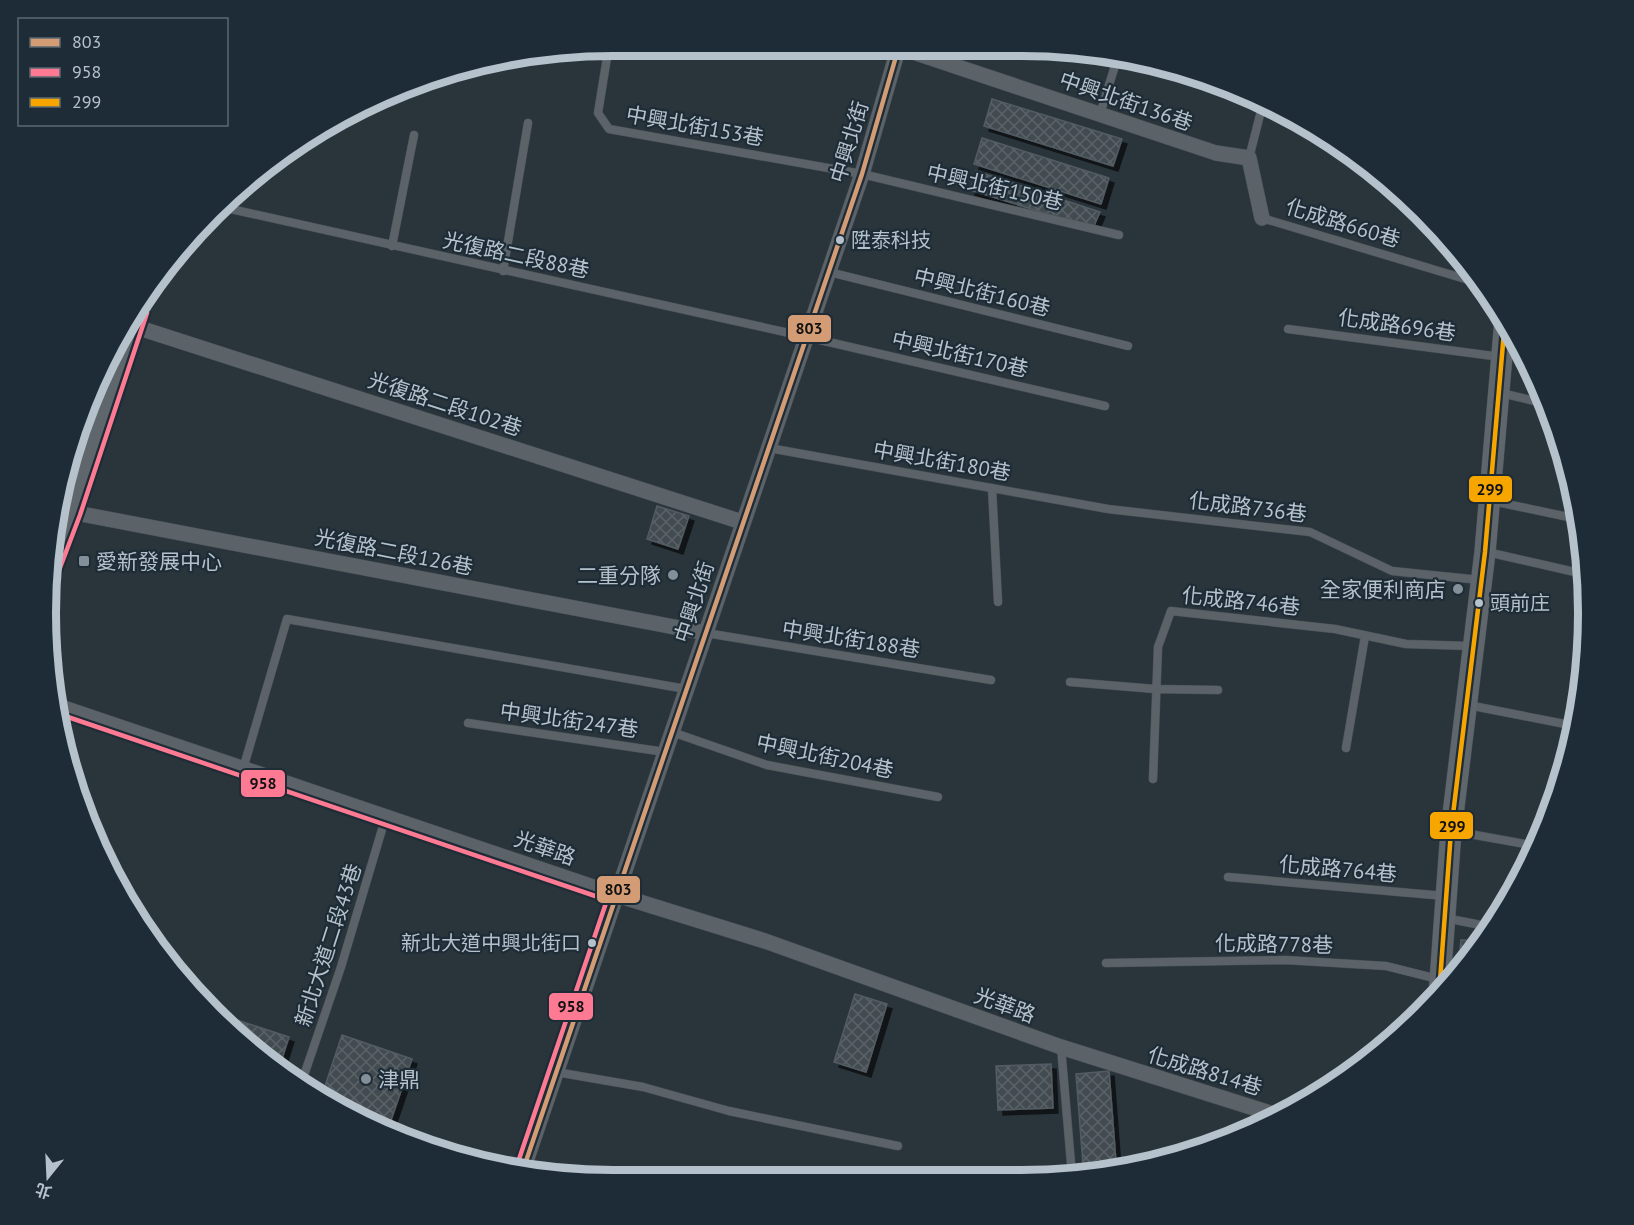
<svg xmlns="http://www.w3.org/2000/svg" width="1634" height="1225" font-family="'PT Sans','Noto Sans TC',sans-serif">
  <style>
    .building { fill: url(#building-cross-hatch); stroke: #525c62; stroke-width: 1.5; filter: url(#shadow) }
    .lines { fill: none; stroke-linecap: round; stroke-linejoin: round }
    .lane-casing { stroke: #495055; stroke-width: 9 }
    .street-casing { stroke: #495055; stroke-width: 16 }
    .secondary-casing { stroke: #495055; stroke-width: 22 }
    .lane { stroke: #5b6268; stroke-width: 8 }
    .street { stroke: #5b6268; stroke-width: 15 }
    .secondary { stroke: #60676c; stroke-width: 21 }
    .bus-1-casing { stroke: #1d2c36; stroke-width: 9 }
    .bus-2-casing { stroke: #1d2c36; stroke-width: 9 }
    .bus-3-casing { stroke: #1d2c36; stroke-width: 9 }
    .bus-1 { stroke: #d39c74; stroke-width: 4.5 }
    .bus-2 { stroke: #fe7a93; stroke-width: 4.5 }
    .bus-3 { stroke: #f7a600; stroke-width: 4.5 }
    .bus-dot { fill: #b5c1cb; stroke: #1d2c36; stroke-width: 2 }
    .poi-dot { fill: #849099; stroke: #1d2c36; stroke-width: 2 }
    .labels { text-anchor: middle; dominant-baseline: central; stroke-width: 4.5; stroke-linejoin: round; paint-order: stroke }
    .bus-label { font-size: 20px; fill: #b5c1cb; stroke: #1d2c36; text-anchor: start }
    .street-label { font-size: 21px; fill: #b5c1cb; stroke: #1d2c36 }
    .poi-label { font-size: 21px; fill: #b5c1cb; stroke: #1d2c36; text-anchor: start }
    .rim { fill: none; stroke: #b5c1cb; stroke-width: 8 }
    .line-badge { stroke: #1d2c36; stroke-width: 2 }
    .pale-badge-label { font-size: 16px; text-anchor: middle; font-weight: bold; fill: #111 }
  </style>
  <defs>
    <pattern id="building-cross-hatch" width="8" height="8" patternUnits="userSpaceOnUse" patternTransform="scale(1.5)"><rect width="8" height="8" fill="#434b50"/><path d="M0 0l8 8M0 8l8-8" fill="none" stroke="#5c6368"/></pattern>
    <filter id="shadow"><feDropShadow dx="5" dy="5" stdDeviation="0" flood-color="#0009"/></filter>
  </defs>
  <rect width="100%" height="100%" fill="#2a353b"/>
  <path class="building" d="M992,99l130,40 -9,27 -129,-40z
    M982,138l127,40 -8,26 -127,-40z
    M976,171l124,41 -7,16 -123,-38z
    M657,506l32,10 -11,33 -31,-10z
    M1461,940l20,1 -23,31z
    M855,994l32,10 -21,68 -32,-10z
    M214,1014l16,5 -3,8z
    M237,1020l52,17 -10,31 -46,-35z
    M342,1035l70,24 -24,70 -67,-31z
    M1051,1064l2,44 -55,2 -2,-44z
    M1109,1071l7,91 -33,3 -7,-91z"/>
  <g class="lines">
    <g class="lane-casing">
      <path id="lane" d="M609,45l-11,68 11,16 253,45 257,61
        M1100,114l18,-58
        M1249,158l13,-51
        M217,206l590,131 298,69
        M1262,218l220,66
        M392,246l22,-111
        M503,271l25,-148
        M829,272l299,74
        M1288,329l213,28
        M1501,393l46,11
        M769,448l339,61 202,23 82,39 88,9
        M992,488l6,114
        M1492,501l86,18
        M1487,552l101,23
        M706,633l285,47
        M1070,682l85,7 63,1
        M1468,705l107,21
        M468,723l197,29
        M672,732l95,33 171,32
        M1346,748l19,-112
        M243,769l44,-150 399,70
        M1153,779l5,-132 13,-36 164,18 71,15 64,2
        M1453,831l83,15
        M1228,877l217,19
        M1445,918l46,9
        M1106,963l179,-3 101,6 52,13
        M1061,1047l11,128
        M556,1072l87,15 86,24 169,35
        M301,1084l40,-117 45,-151"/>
    </g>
    <g class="street-casing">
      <path id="street" d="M895,46l321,107 33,5 13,60
        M130,325l612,197
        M55,509l651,124
        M58,706l559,189 148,46 296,106 215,68
        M523,1170l339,-996 37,-128"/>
    </g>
    <g class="secondary-casing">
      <path id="secondary" d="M51,570l22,-57 67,-202
        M1439,995l12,-164 34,-279 20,-232"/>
    </g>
    <use href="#lane" class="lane"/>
    <use href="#street" class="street"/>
    <use href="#secondary" class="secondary"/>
    <g class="bus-1-casing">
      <path id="bus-1" d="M523,1170l339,-996 37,-128"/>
    </g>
    <g class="bus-2-casing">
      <path id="bus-2" d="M58,573l22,-58 67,-202
        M59,714l548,186 -91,268"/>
    </g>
    <g class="bus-3-casing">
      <path id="bus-3" d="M1439,995l12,-164 34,-279 20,-232"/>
    </g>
    <use href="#bus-1" class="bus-1"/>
    <use href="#bus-2" class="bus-2"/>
    <use href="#bus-3" class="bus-3"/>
  </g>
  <g class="bus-dot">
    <circle cx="840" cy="240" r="5"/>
    <circle cx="1479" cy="603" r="5"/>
    <circle cx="592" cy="943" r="5"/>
  </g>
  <g class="poi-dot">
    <rect x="78" y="555" width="12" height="12" rx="3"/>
    <circle cx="673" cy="575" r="6"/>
    <circle cx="1458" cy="589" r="6"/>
    <circle cx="366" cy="1079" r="6"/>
  </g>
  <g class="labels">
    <g class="bus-label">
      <text x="851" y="240">陞泰科技</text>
      <text x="1490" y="603">頭前庄</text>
      <text x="581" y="943" text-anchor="end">新北大道中興北街口</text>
    </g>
    <g class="street-label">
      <text transform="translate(1126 101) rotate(19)">中興北街136巷</text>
      <text transform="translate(695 126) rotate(10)">中興北街153巷</text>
      <text transform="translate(849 142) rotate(-73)">中興北街</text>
      <text transform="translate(995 187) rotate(13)">中興北街150巷</text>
      <text transform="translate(1343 223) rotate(17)">化成路660巷</text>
      <text transform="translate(516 255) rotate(12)">光復路二段88巷</text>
      <text transform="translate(982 292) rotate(14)">中興北街160巷</text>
      <text transform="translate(1397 325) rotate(8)">化成路696巷</text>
      <text transform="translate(960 354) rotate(13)">中興北街170巷</text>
      <text transform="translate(445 404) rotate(18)">光復路二段102巷</text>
      <text transform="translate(942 461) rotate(10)">中興北街180巷</text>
      <text transform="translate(1248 507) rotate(7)">化成路736巷</text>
      <text transform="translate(394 552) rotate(11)">光復路二段126巷</text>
      <text transform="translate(1241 601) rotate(6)">化成路746巷</text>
      <text transform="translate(694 602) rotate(-72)">中興北街</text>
      <text transform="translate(851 639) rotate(9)">中興北街188巷</text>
      <text transform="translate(569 720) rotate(8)">中興北街247巷</text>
      <text transform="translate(825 756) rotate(12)">中興北街204巷</text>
      <text transform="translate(545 848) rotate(19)">光華路</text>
      <text transform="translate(1338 869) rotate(5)">化成路764巷</text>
      <text transform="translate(1274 944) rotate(1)">化成路778巷</text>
      <text transform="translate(328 945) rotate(-72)">新北大道二段43巷</text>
      <text transform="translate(1005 1005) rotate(20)">光華路</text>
      <text transform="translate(1205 1071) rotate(17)">化成路814巷</text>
    </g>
    <g class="poi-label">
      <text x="96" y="561">愛新發展中心</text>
      <text x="661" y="575" text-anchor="end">二重分隊</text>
      <text x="1446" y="589" text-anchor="end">全家便利商店</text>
      <text x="378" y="1079">津鼎</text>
    </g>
  </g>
  <path d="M0 0H1634V1225H0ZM613 56H1021A557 557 0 0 1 1578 613V613A557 557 0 0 1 1021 1170H613A557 557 0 0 1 56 613V613A557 557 0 0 1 613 56Z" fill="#1d2c36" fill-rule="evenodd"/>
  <path class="rim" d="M613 56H1021A557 557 0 0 1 1578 613V613A557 557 0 0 1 1021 1170H613A557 557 0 0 1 56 613V613A557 557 0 0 1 613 56Z"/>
  <g class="line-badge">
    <rect x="787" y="314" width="45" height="29" rx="6" fill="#d39c74"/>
    <rect x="1468" y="475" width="45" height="28" rx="6" fill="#f7a600"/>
    <rect x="240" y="769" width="46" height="29" rx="6" fill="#fe7a93"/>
    <rect x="1429" y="811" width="45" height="29" rx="6" fill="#f7a600"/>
    <rect x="596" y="875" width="45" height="29" rx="6" fill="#d39c74"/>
    <rect x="548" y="992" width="46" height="29" rx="6" fill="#fe7a93"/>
  </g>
  <g class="pale-badge-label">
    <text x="809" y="334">803</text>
    <text x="1490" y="495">299</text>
    <text x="263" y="789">958</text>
    <text x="1452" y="832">299</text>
    <text x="618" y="895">803</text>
    <text x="571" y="1012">958</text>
  </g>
  <rect x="18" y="18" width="210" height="108" fill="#1d2c36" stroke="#5a6872" stroke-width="1.5"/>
  <rect x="30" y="38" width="30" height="9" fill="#d39c74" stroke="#5a6872" stroke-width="1.5"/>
  <text x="72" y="48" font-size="18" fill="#b5c1cb">803</text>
  <rect x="30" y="68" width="30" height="9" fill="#fe7a93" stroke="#5a6872" stroke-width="1.5"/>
  <text x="72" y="78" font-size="18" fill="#b5c1cb">958</text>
  <rect x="30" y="98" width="30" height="9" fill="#f7a600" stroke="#5a6872" stroke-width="1.5"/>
  <text x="72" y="108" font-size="18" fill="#b5c1cb">299</text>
  <g transform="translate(48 1177) rotate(198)" stroke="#1d2c36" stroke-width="4.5" paint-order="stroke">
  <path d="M0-4.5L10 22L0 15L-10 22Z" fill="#b5c1cb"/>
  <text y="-9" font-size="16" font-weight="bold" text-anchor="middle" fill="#b5c1cb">北</text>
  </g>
</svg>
